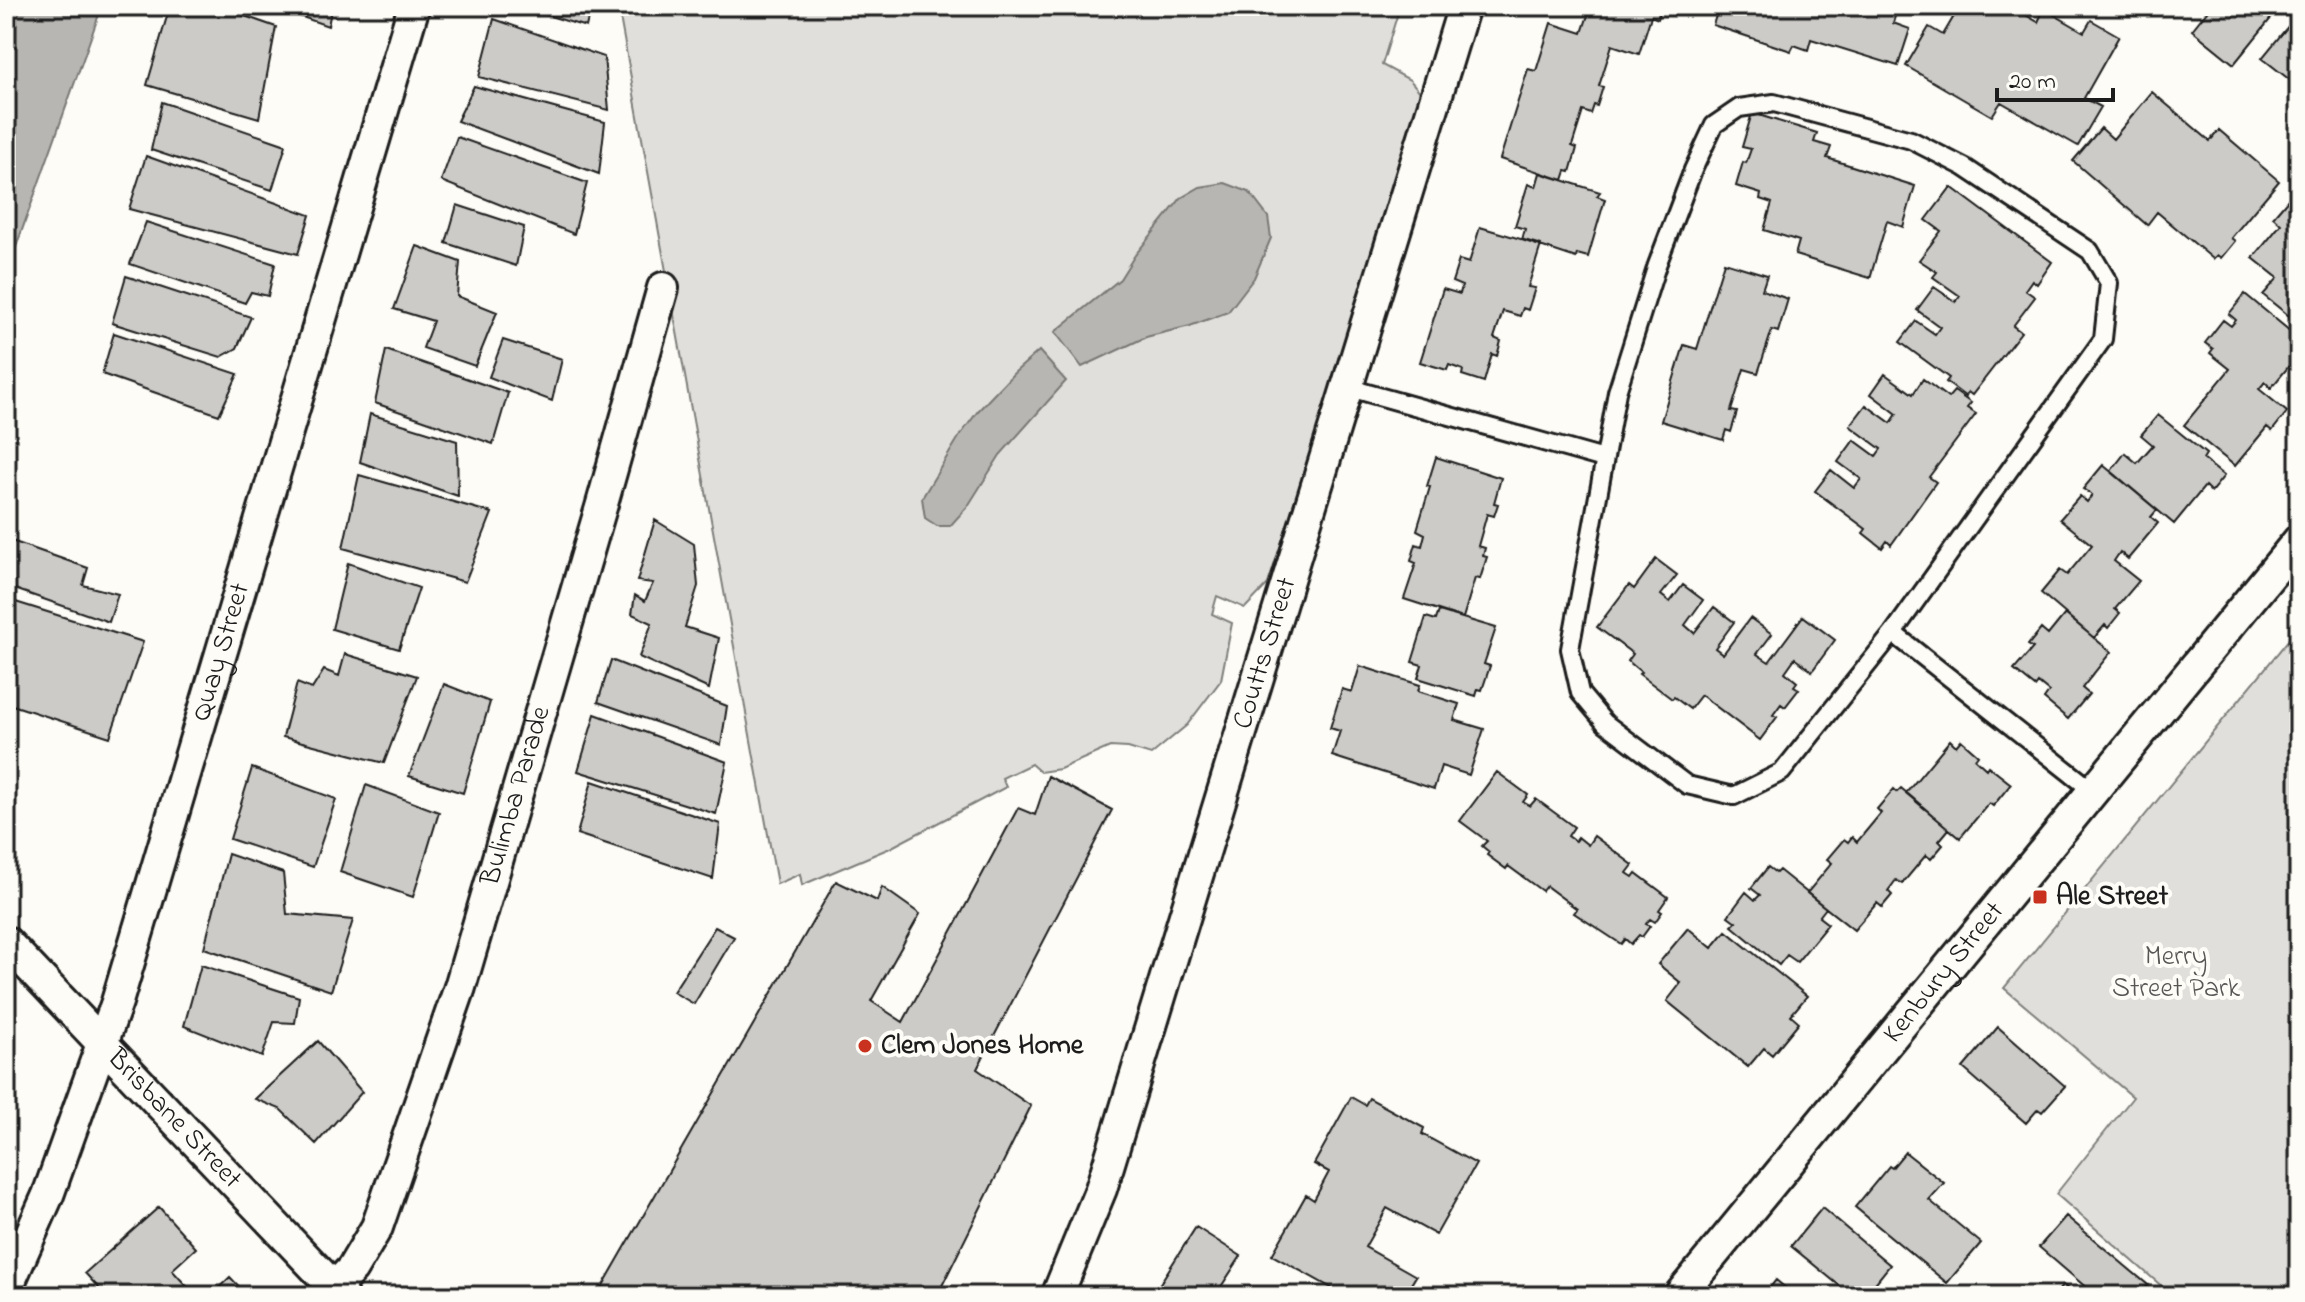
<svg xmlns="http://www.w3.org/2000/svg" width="2305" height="1302" font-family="'Indie Flower',sans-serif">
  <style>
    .green { fill: #e0dfdb; stroke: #7e7e7c; stroke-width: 2 }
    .water { fill: #b7b6b2; stroke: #797876; stroke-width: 2 }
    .building { fill: #cccbc8; stroke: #1c1c1c; stroke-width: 2 }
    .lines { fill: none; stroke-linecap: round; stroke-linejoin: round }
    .service-casing { stroke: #1c1c1c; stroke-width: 22 }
    .minor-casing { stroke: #1c1c1c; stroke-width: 36 }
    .service { stroke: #fdfcf7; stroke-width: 16 }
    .minor { stroke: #fdfcf7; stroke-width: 30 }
    .poi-dot { fill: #c8321e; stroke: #fdfcf7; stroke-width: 3 }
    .labels { text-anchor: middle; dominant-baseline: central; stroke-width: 8; stroke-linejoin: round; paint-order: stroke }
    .street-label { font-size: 28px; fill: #1c1c1c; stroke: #fdfcf7 }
    .poi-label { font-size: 28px; font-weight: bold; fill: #1c1c1c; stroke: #fdfcf7; text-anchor: start }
    .park-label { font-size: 28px; fill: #575655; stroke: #fdfcf7 }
  </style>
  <rect width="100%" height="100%" fill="#fdfcf7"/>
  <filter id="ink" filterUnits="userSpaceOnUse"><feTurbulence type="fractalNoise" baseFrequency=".0125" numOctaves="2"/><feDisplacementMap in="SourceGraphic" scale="16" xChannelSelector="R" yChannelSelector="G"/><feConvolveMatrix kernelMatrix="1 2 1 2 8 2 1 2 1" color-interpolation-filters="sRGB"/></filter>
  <g filter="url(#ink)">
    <path class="green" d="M618,6h782l-18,59 28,15 11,13 -79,263 -74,228 -23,24 -28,-12 -5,18 20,9 -11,57 -34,45 -36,30 -23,-7 -18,-1 -50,22 -20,3 -9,-8 -29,14 4,9 -116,61 -88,37 -2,-11 -23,10z
      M2299,627v669h-126l-117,-102 77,-97 -129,-109z"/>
    <path class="water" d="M6,6h96l-96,269z
      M1225,183l24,9 19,25 3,21 -17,40 -26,34 -38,14 -44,11 -64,30 -27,-35 65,-53 15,-24 46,-57 19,-11z
      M1039,351l27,30 -66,74 -32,51 -18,20h-13l-12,-8 -3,-20 37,-61 19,-26 36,-38z"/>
    <path class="building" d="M170,6h46l60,21 -17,91 -112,-33z
      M270,6h62l-4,20z
      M517,6h74l-5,21z
      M1591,6h71l-4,13 -7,-3 -12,38 -27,-9 -13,41 4,1 -6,19 -3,-1 -3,9 -8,-3 -11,35 5,2 -7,24 -4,-1 -3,9 -63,-21 28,-90 8,2 15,-48 31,10z
      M1719,6h179l-5,17 17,6 -12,37 -87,-27 -3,11 -14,-5 -3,6 -78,-26z
      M1960,6h50l28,16 6,-13 40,23 7,-12 28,16 -35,62 17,9 -23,39 -77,-44 -9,14 -86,-50 23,-39 14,8z
      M2211,6h70l-47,58 -42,-34z
      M2299,13v74l-37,-29z
      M494,19l110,38 5,53 -130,-33z
      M474,86l131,36 -6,52 -142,-53z
      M2152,92l58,49 9,-11 60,51 -48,57 4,3 -14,17 -4,-3 -4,4 -56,-47 -10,13 -74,-64 28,-33 12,11z
      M162,102l124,43 -14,45 -121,-40z
      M1752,113l65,20 -3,9 17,5 -4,11 88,28 -12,41 -16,-6 -17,57 -75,-23 4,-14 -35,-11 8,-27 -12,-4 1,-5 -25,-8 7,-24 3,1 5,-14 -9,-2z
      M457,137l130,46 -13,51 -133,-53z
      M146,156l164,59 -12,39 -169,-45z
      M1540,173l60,19 -3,4 8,3 -17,58 -11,-3 -1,4 -54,-18 3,-11 -10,-3 13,-42 8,3z
      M1951,187l101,75 -15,22 -5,-4 -7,10 10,7 -22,29 8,6 -49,63 -4,-3 -2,5 -20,-15 3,-4 -49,-36 16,-21 19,13 5,-7 -23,-17 17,-23 22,15 4,-6 -27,-19 4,-5 -18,-12 22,-29 -15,-11z
      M2290,197l9,7v120l-36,-29 15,-17 -25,-20 28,-34 -8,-7z
      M457,205l67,22 -8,39 -70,-23z
      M146,222l129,42 -7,32 -17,-4 -6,11 -115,-39z
      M1480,227l61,18 -13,42 7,1 -7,22 -5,-2 -3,8 -17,-5 -9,27 7,3 -4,15 -5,-2 -8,28 -22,-7 1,-5 -14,-5 -2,5 -27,-8 23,-73 17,5 2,-8 -10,-4 7,-22 10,3z
      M417,246l43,16 -3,34 40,16 -22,54 -52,-18 10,-27 -39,-12z
      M1724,262l43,13 -5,15 26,9 -10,33 -6,-2 -14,43 -14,-4 -13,42 6,1 -6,20 -5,-2 -3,10 -62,-19 23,-76 13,4z
      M126,276l125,41 -14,31 -16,9 -109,-34z
      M2245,294l51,42 -6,7 9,7v4l-28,34 -6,-6 -6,7 28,23 -15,19 -5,-4 -32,39 -51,-41 46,-56 -20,-16 3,-4 -8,-6 18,-23 8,6 5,-6 -7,-6z
      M114,333l124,41 -19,41 -117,-41z
      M503,340l59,19 -10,42 -63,-24z
      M386,350l122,43 -15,51 -118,-41z
      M1885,374l28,20 10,-15 25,19 6,-7 17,12 -4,5 9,6 -47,63 7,5 -45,63 -4,-4 -5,7 -19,-15 3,-4 -51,-38 16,-21 23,18 7,-9 -23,-17 16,-22 22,16 5,-7 -31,-23 16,-21 25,18 6,-9 -26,-20z
      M370,414l87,27 1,55 -98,-34z
      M2158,415l48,39 -3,5 21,17 -13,16 -6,-6 -31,38 -63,-53 14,-18 12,10 16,-18 -12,-10z
      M1436,457l65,21 -7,25 4,1 -4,12 -7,-2 -9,32 7,2 -2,8 4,1 -7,22 -5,-1 -12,40 -59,-19 12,-36 -5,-2 5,-17 6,2 3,-12 -8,-4 13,-43 -3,-1z
      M2103,465l54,45 -6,7 7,6 -30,36 -8,-7 -6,9 25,20 -24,28 5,4 -12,15 -3,-3 -11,13 -53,-45 19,-23 7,5 25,-30 -32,-26 20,-23 7,6 5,-7 -9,-6z
      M359,475l133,38 -27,69 -122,-34z
      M655,520l39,24 4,42 -13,41 34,11 -10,51 -70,-32 13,-34 -20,-9 3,-19 10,6 8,-18 -16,-2z
      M6,539l82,29 -5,17 35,9 -9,28 -103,-36z
      M1656,559l21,16 -16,20 9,7 13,-17 20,15 -18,25 9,8 20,-26 20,15 -19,26 8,6 27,-36 22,16 -15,20 12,8 34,-46 32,24 -23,31 -17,-13 -10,14 12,10 -3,4 5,3 -14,18 -4,-3 -8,11 4,2 -17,23 -59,-45 -11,14 -16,-12 -2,2 -33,-25 2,-2 -13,-11 5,-7 -36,-27 32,-42 5,4z
      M348,563l71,25 -20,61 -67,-20z
      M6,599l137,43 -33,95 -104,-34z
      M1439,611l57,17 -12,36 6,2 -8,24 -4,-1 -2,7 -58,-18 4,-13 -10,-3 14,-45 10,3z
      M2065,614l46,38 -29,36 7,6 -21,25 -24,-20 5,-7 -11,-9 -3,4 -21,-17 19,-22 -5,-3 13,-16 7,6z
      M345,654l72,22 -33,87 -101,-26 14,-54 15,6 12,-19 15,6z
      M611,660l116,46 -6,39 -123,-43z
      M1360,666l60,19 -2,6 41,13 -5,16 30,9 -15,46 -28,-9 -7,23 -102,-33 8,-25 -10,-3 12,-39 10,3z
      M444,684l46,18 -27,91 -54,-17z
      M595,714l132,48 -11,52 -138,-43z
      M1950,740l6,6 5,-6 17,15 -3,4 11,10 2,-3 23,18 -18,22 -4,-3 -29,35 -54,-45z
      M252,768l84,31 -23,68 -83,-28z
      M1497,772l31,23 -5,7 7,4 6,-7 38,28 -6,9 7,5 3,-4 10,8 6,-9 39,29 -6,8 6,4 3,-4 32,24 -9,13 3,2 -7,10 -5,-3 -4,5 4,2 -8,11 -3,-2 -8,9 -6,-5 -4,5 -47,-31 3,-4 -31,-23 -4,5 -34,-25 -2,3 -19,-14 2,-3 -7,-6 5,-5 -27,-20z
      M1048,776l64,34 -135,259 54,37 -94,190h-340l239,-415 41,20 5,-14 38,27 -49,87 32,21 115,-214 17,7z
      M592,781l128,43 -7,55 -136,-45z
      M366,785l73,27 -26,85 -73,-25z
      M1901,788l48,41 -10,12 4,4 -12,14 -5,-4 -24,29 -6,-4 -8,11 4,4 -10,12 -5,-4 -23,27 -47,-37 25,-30 -5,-4 17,-20 4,3 4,-5 5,5 24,-29 -4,-4 17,-20 3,3z
      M228,854l55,19 4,41 66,6 -22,71 -127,-43z
      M1768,867l8,6 3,-3 47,38 -7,9 9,7 -31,38 -10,-7 -8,10 -47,-39 4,-4 -8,-6 18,-24 9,8 5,-5 -9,-7z
      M715,927l19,10 -40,67 -21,-12z
      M1688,928l24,20 14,-17 81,65 -16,19 8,7 -27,33 -8,-7 -16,19 -81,-66 14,-18 -23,-19z
      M201,965l98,32 -4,26 -21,-1 -12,35 -78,-31z
      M1998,1027l67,59 -23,26 -4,-3 -12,14 -63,-55z
      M318,1041l44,51 -46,52 -36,-35 -25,-10z
      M1351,1097l14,8 4,-7 55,30 -2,6 54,30 -40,71 -49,-27 -22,39 51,29 -12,20h-58l-74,-41 34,-60 8,5 15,-28 -15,-8z
      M1905,1152l39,31 -15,17 52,43 -34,40 -92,-76 34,-41 3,2z
      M159,1207l37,41 -24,22 20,22 -5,4h-81l-21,-23z
      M1822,1208l68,57 -25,31h-13l-61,-50z
      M2066,1216l82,69 -9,11h-43l-57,-49z
      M1196,1227l45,29 -26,40h-63z
      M230,1277l18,19h-38z
      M1776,1280l19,16h-32z
      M2063,1285l14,11h-23z"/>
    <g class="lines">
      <g class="service-casing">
        <path id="service" d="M1774,103l137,37 53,27 126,84 19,32 -6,56 -210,294 -111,139 -48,24 -47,-11 -82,-62 -25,-30 -10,-44 47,-257 40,-127 36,-95 21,-45 25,-17z
          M1346,387l258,72
          M1893,633l200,158"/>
      </g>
      <g class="minor-casing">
        <g id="minor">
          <path id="s1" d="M6,942l336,354"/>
          <path id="s2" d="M334,1288l18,-19 25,-42 83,-240 142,-483 61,-216"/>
          <path id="s3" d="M6,1290l42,-95 69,-193 297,-996"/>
          <path id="s4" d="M1057,1296l44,-107 363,-1183"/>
          <path id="s5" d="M1679,1296l620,-756"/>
        </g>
      </g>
      <use href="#service" class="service"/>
      <use href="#minor" class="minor"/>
    </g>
  </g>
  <g class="poi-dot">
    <rect x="2032" y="889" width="16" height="16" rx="4"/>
    <circle cx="865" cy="1046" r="8"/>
  </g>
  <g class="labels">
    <g class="street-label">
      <text stroke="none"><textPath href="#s3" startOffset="674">Quay Street</textPath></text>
      <text stroke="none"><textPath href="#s4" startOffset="676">Coutts Street</textPath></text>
      <text stroke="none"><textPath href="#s2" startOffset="528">Bulimba Parade</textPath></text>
      <text stroke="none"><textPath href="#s5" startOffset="418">Kenbury Street</textPath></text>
      <text stroke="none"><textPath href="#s1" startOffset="244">Brisbane Street</textPath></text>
    </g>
    <g class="poi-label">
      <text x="2056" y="897">Ale Street</text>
      <text x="881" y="1046">Clem Jones Home</text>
    </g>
    <g class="park-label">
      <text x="2176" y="957">Merry<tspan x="2176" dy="32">Street Park</tspan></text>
    </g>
  </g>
  <rect width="2305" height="1302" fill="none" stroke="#fdfcf7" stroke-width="32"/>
  <rect x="16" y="16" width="2273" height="1270" fill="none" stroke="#1c1c1c" stroke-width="3" filter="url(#ink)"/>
  <path d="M1997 88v12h116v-12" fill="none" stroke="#1c1c1c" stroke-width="4"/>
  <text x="2009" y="88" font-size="24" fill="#1c1c1c" stroke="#fdfcf7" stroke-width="6" paint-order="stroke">20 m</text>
</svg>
